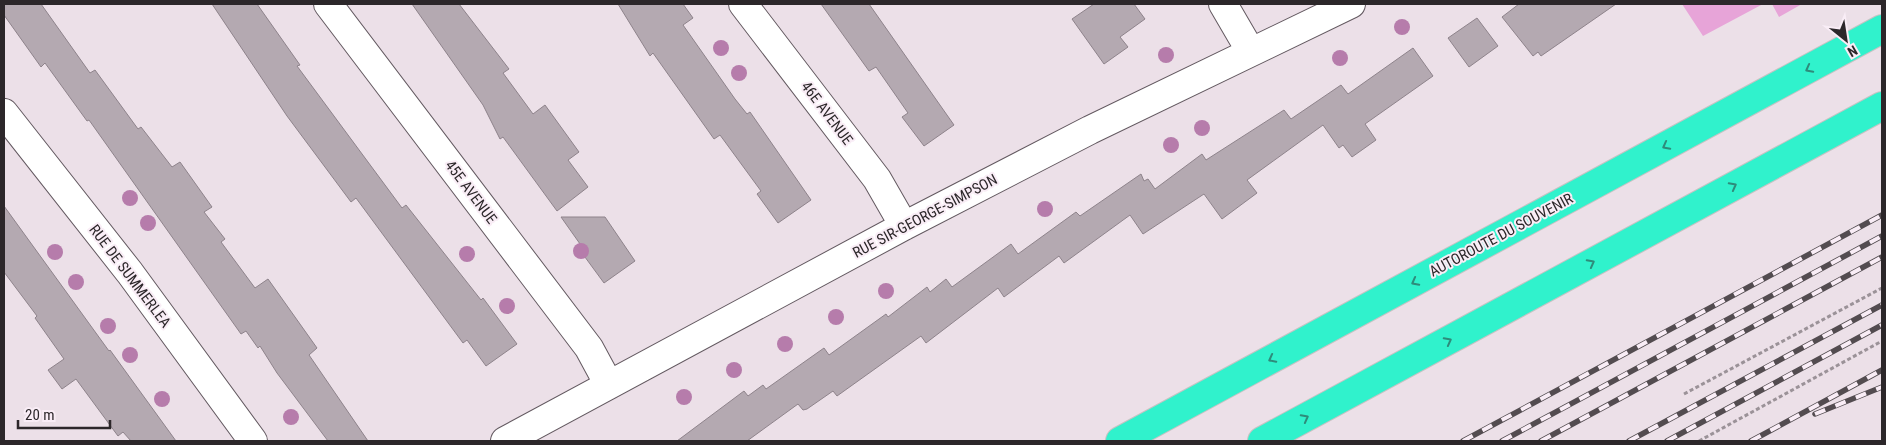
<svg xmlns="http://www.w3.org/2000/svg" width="1886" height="445" font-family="'Roboto Condensed',sans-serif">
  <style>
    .green { fill: #e7a4d8 }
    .building { fill: #b4a9b1; stroke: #8e838b }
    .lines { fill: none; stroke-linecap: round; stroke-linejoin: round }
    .minor-casing { stroke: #635960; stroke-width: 30 }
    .highway-casing { stroke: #c4c3c3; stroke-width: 30 }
    .path { stroke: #9b9298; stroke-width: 3; stroke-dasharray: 4 2.5; stroke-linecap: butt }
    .minor { stroke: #fff; stroke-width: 28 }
    .highway { stroke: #30f2cc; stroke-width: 28 }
    .rail-casing { stroke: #534c50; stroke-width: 5.5 }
    .rail { stroke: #f9edf6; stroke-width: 4; stroke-dasharray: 11; stroke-linecap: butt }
    .tree { fill: #b67cab }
    .oneway { stroke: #2e8c7b }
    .labels { text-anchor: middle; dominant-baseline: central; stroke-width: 4; stroke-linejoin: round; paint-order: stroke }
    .street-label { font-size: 15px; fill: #2c272a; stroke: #f9edf6 }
  </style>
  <rect width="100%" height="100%" fill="#ece0e8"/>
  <path class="green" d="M1682,4h81l-60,32z
    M1772,4h30l-23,13z"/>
  <path class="building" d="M4,4h37l49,69 5,-3 43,59 3,-2 31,40 8,-5 32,45 -8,5 21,27 -4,3 34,46 13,-9 49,69 -8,7 59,86h-40l-51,-68 -17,-27 -2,2 -12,-17 -5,3 -152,-214 -2,1 -42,-58 -4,4 -37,-52z
    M212,4h45l43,61 -3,1 105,142 4,-3 75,95 2,-2 34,46 -31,22 -19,-26 -4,3 -107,-145 -5,4 -64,-86z
    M412,4h47l50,65 -6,4 30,41 12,-9 34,47 -11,8 20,27 -31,24 -54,-74 -3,2 -17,-34z
    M618,4h65l10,14 -10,7 52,74 12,15 3,-2 61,88 -33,23 -21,-29 4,-3 -41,-56 -6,4 -61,-86 -3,3z
    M821,4h48l85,121 -30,21 -22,-29 6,-4 -32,-46 -7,4z
    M1094,4h40l11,15 -25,18 8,10 -24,17 -32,-45z
    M1519,4h97l-75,52 -3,-4 -5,4 -31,-39z
    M1477,18l21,28 -29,21 -21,-29z
    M1413,48l20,28 -68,48 11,16 -24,17 -9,-12 -4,3 -16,-23 -76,55 10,13 -35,26 -18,-25 -61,40 -13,-19 -66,48 -5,-7 -55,41 -6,-9 -72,55 -5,-7 -84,60 -4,-5 -26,18 -4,1 -5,-6 -51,37h-70l67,-50 4,5 15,-11 3,4 58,-41 5,7 57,-41 2,3 39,-30 3,5 16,-13 6,8 59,-43 7,10 58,-42 4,4 61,-42 3,7 4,-2 7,10 47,-35 4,6 78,-50 7,9 50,-34 7,9z
    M4,206l105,145 1,-1 66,91h-45l-8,-9 -5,4 -42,-57 -14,10 -14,-19 16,-11 -29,-41 2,-2 -33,-44z
    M561,217h44l30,44 -31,22 -22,-30 3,-2z"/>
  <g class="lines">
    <g class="minor-casing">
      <path id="minor" d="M328,4l261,344 20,37
        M743,4l134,175 27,47
        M1223,4l28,48
        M4,113l126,160 123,168
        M505,441l399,-215 186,-96 261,-126"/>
    </g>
    <g class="highway-casing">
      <path id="highway" d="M1120,441l762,-412
        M1262,441l620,-335"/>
    </g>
    <path class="path" d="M1684,394l198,-106
      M1699,441l183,-100"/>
    <use href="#minor" class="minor"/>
    <use href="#highway" class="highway"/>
    <g class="rail-casing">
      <path id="rail" d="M1815,414l67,-27
        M1463,441l419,-226
        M1502,441l380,-205
        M1541,441l341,-184
        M1629,441l253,-136
        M1667,441l215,-116
        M1751,441l131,-71"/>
    </g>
    <use href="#rail" class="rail"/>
  </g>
  <g class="tree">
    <circle cx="1402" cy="27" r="8"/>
    <circle cx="721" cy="48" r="8"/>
    <circle cx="1166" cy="55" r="8"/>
    <circle cx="1340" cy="58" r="8"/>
    <circle cx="739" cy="73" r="8"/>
    <circle cx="1202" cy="128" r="8"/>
    <circle cx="1171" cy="145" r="8"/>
    <circle cx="130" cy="198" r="8"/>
    <circle cx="1045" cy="209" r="8"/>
    <circle cx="148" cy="223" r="8"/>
    <circle cx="581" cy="251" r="8"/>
    <circle cx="55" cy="252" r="8"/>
    <circle cx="467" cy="254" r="8"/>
    <circle cx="76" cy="282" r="8"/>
    <circle cx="886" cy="291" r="8"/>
    <circle cx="507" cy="306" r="8"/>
    <circle cx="836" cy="317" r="8"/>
    <circle cx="108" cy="326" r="8"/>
    <circle cx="785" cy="344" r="8"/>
    <circle cx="130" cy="355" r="8"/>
    <circle cx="734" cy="370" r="8"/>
    <circle cx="684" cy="397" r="8"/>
    <circle cx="162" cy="399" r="8"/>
    <circle cx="291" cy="417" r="8"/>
  </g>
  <defs><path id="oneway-chevron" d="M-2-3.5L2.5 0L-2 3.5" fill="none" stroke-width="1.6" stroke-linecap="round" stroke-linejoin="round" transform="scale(1.25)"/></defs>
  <g class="oneway">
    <use href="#oneway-chevron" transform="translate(1809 69) rotate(152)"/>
    <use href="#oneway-chevron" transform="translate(1666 146) rotate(152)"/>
    <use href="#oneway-chevron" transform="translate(1733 186) rotate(-28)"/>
    <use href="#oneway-chevron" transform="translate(1591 263) rotate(-28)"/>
    <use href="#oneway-chevron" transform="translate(1415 282) rotate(152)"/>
    <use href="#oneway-chevron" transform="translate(1448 341) rotate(-28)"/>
    <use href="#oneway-chevron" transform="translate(1272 359) rotate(152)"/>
    <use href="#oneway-chevron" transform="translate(1305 418) rotate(-28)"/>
  </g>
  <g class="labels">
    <g class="street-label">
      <text transform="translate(827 113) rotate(53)">46E AVENUE</text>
      <text transform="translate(471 192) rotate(53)">45E AVENUE</text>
      <text transform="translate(925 216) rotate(-28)">RUE SIR-GEORGE-SIMPSON</text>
      <text transform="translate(1501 235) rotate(-28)">AUTOROUTE DU SOUVENIR</text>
      <text transform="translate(130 276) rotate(53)">RUE DE SUMMERLEA</text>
    </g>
  </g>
  <rect width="1886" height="445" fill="none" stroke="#2c272a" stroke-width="10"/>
  <g transform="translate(1846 40) rotate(150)" stroke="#f9edf6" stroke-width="4" paint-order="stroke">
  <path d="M0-4L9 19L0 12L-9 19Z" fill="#2c272a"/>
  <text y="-8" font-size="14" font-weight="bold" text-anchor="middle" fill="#2c272a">N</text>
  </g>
  <path d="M18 420v8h92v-8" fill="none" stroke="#2c272a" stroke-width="2.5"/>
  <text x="25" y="420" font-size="15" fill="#2c272a" stroke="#f9edf6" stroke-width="4" paint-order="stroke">20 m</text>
</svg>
